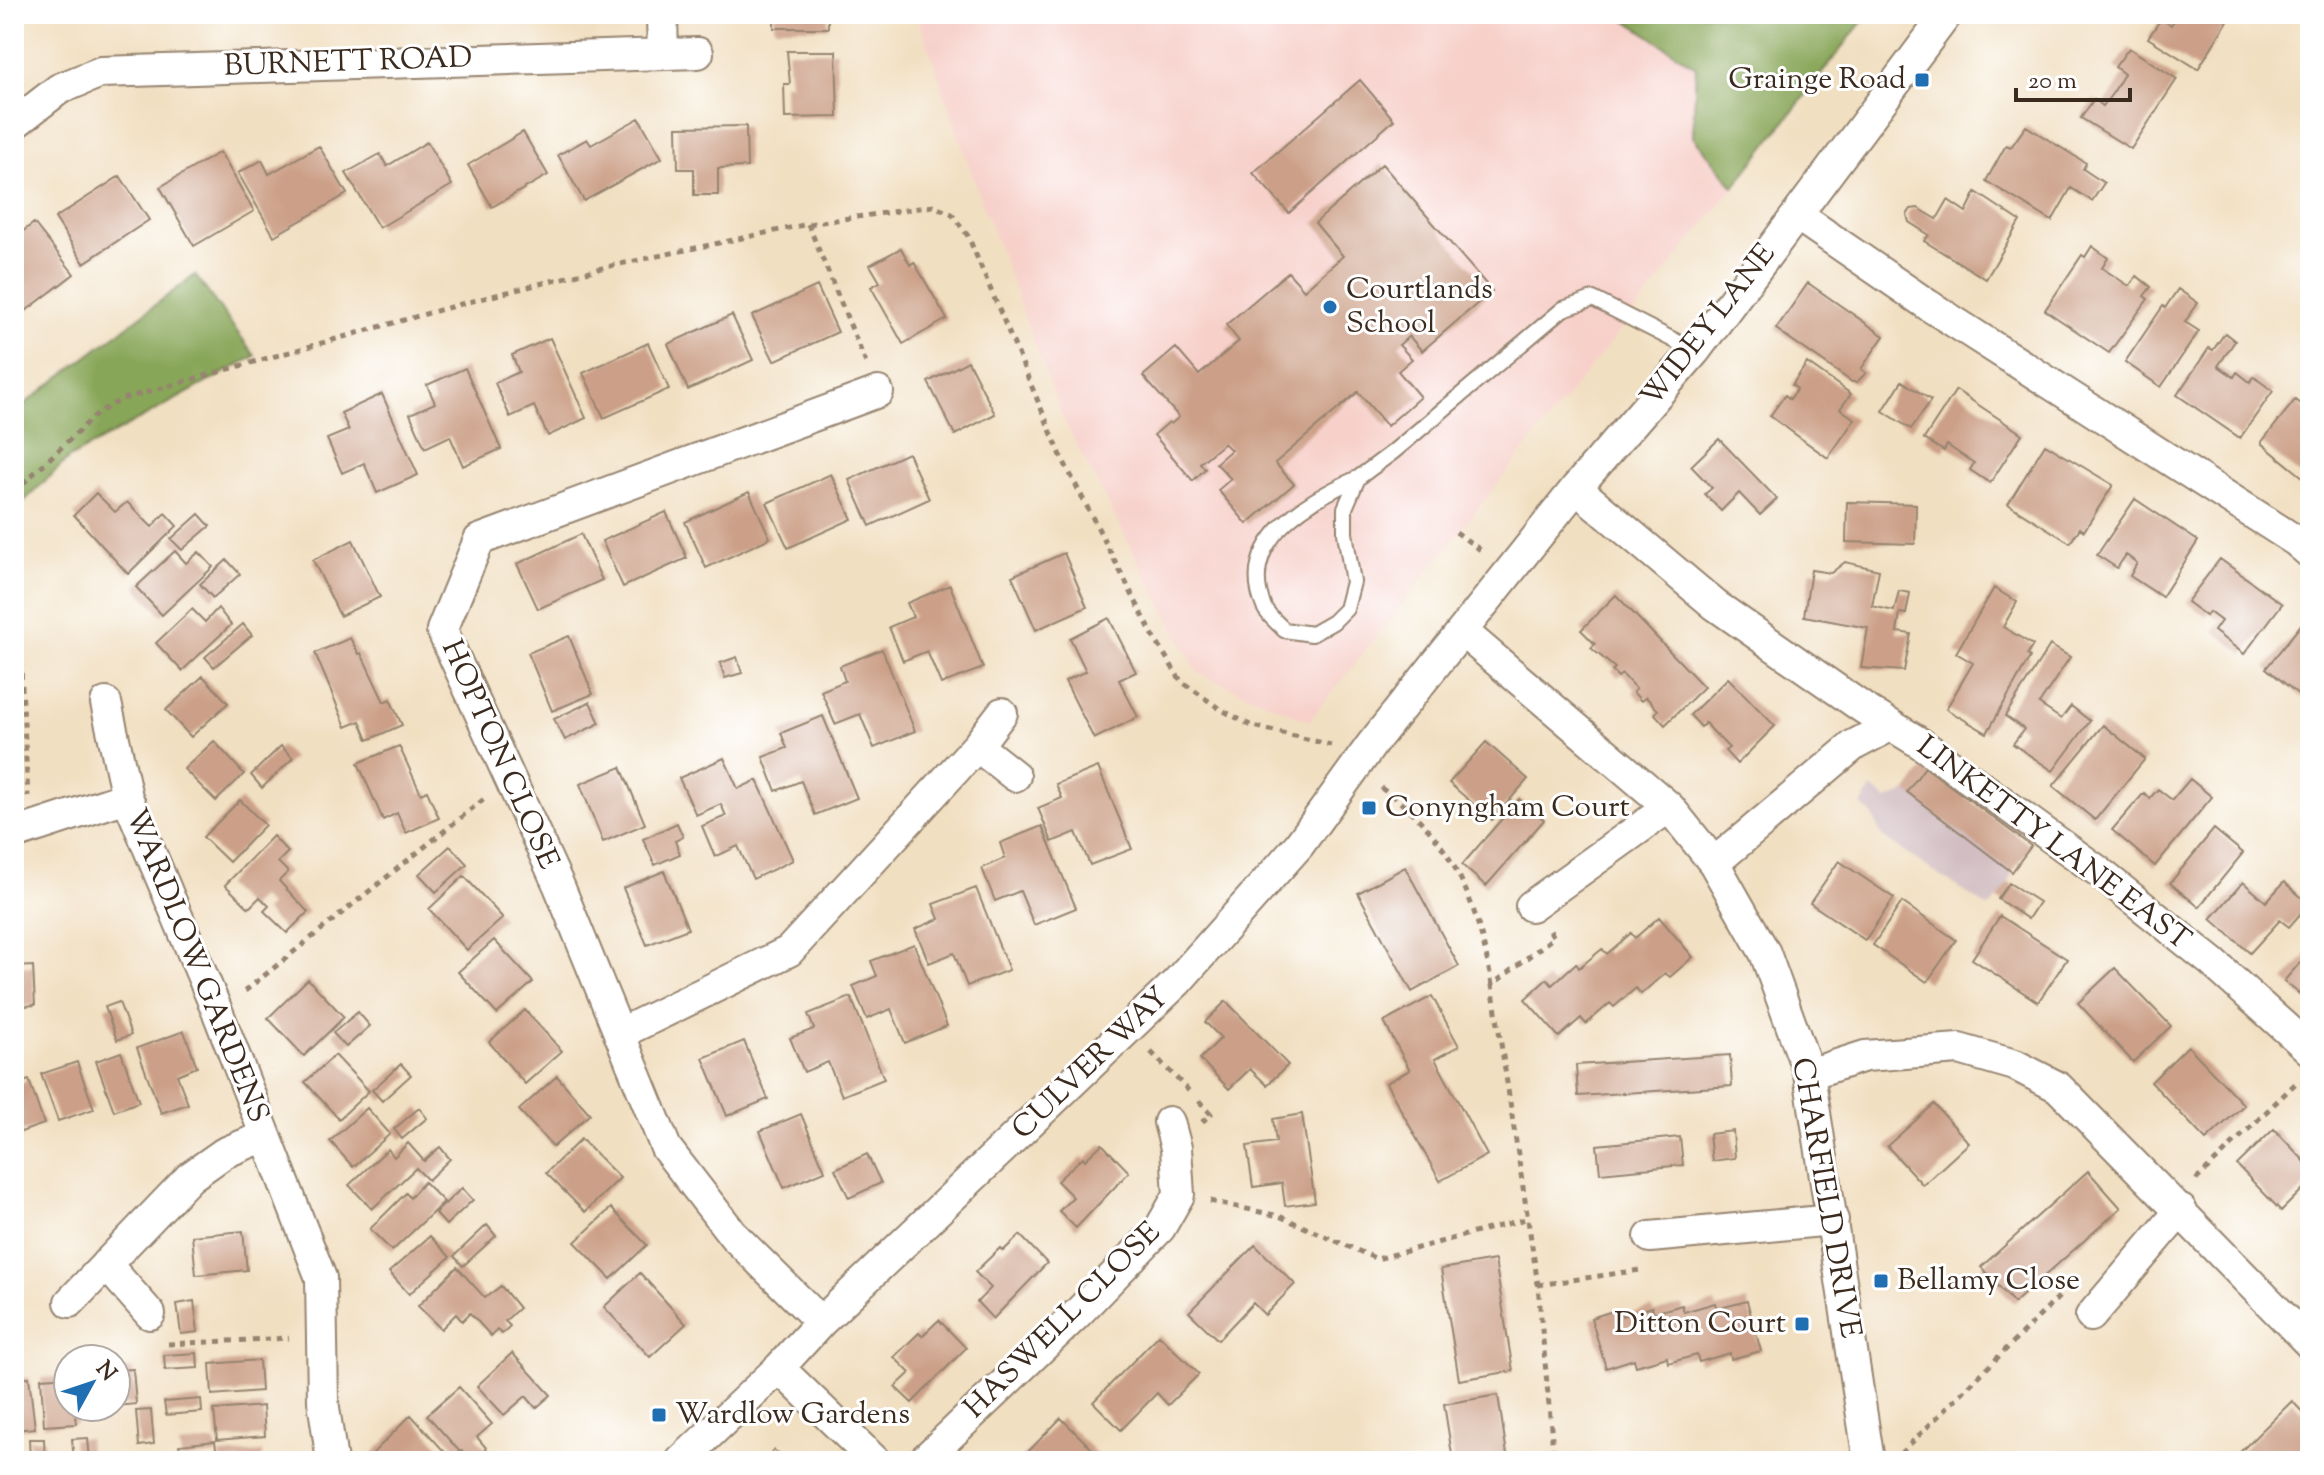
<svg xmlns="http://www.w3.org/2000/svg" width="2324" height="1475" font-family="'Sorts Mill Goudy',serif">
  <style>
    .built { fill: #f7d0ca }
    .industrial { fill: #d2bec2 }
    .forest { fill: #88a659; stroke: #62683c; stroke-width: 2 }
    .building { fill: #cca088 }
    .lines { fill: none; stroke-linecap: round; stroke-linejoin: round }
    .service-casing { stroke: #968470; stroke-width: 18 }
    .minor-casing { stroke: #968470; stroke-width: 34 }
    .path { stroke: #968470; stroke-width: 5; stroke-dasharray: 6 6; stroke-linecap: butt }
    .service { stroke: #fff; stroke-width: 14 }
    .minor { stroke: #fff; stroke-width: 30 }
    .poi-dot { fill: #1f6fb2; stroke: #fff; stroke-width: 3 }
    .labels { text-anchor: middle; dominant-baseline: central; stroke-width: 6; stroke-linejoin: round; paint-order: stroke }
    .street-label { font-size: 30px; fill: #3b2a1e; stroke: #fff }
    .poi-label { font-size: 30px; fill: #3b2a1e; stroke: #fff; text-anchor: start }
  </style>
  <rect width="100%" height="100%" fill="#fff"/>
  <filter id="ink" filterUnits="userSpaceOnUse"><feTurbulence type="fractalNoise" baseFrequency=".0125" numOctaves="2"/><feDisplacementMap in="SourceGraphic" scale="16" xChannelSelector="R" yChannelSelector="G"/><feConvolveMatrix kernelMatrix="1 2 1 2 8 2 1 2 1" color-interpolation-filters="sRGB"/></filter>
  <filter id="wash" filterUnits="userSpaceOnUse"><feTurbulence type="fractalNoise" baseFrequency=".006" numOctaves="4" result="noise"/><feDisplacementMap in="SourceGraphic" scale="32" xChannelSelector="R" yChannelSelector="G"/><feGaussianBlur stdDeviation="1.8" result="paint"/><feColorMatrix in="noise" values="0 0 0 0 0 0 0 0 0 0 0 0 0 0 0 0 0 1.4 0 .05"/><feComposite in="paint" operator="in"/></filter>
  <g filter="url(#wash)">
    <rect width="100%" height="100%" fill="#f1dfc1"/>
    <path class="built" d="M917,14h700l79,53 -3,69 41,51 -425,534 -111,-48 -136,-256 -82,-220z"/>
    <path class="industrial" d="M1925,767l106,79 -19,26 -3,11 -11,16 -9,9 -107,-71 -10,-23 -11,-9 11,-17 15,12 20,-8z"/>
    <path class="forest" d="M1617,14h251l-134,173 -41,-51 3,-69z
      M195,275l60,81 -186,102 -55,53v-99z"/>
    <g id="blocks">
      <path class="building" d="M774,14h54v14h-54z
        M2178,14h54l-34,55 -50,-31 13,-19 10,6z
        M2129,48l48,31 -46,70 -50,-31 13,-19 9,7 11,-15 10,-17 -9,-7z
        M787,51h49l2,66 -53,1 -1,-34h6z
        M1360,80l34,40 -105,93 -36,-40z
        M639,118l23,40 -78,43 -26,-46 29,-16 4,6z
        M746,126l1,41 -29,1v27h-24v-26h-16l-1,-42z
        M2026,126l60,37 -3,6 21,14 -12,18 -21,-13 -19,33 -66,-40 20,-36 5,2z
        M523,132l25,43 -56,32 -24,-42z
        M427,142l25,43 -73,43 -33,-55 34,-19 7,12z
        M319,146l28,48 -73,42 -36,-63 24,-13 7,14z
        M220,152l34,59 -60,35 -34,-59z
        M1382,164l110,127 -70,60 -13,-15 -10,9 13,14 -14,12 22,26 -33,29 -29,-34 -83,71 19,21 -47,40 -29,-34 13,-11 -15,-16 15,-13 -7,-7 -24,20 5,6 -12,12 -39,-46 15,-13 2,2 8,-7 -36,-41 33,-28 23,27 40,-34 -13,-16 62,-53 16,18 39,-34 -28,-33z
        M120,176l29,44 -65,43 -29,-45z
        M1976,192l44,29 -34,58 -62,-38 5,-6 -20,-13 -2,-7 4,-6 7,-1 19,11 11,-19 18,12z
        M34,223l40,51 -60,46v-82z
        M2092,246l16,12 -6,10 27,18 8,-10 14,11 -7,9 4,3 -39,54 -64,-43 37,-55 3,2z
        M901,248l9,17 4,-3 33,57 -44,25 -32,-57 9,-5 -10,-17z
        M1808,283l76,53 -23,33 5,4 -9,9h-5l-76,-53z
        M817,286l21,46 -64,29 -22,-45z
        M2178,289l20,14 -13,19 14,9 -38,56 -36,-25 38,-56 2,2z
        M732,315l21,45 -65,30 -20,-46z
        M2225,333l10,8 -17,25 16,11 3,-5 13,10 4,-5 19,14 -33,47 -63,-43 32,-47 4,2z
        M550,338l36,80 -38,18 -14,-30 -24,11 -15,-34 24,-11 -7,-17z
        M648,343l21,46 -65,29 -21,-45z
        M968,361l27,53 -40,21 -27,-53z
        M1807,363l44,31 -11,15 15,10 -27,39 -58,-42 15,-21 5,4 7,-10 -5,-4z
        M465,368l36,81 -38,17 -13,-30 -25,12 -15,-34 25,-11 -8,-18z
        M1902,381l29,19 -20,29 -28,-18z
        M1956,390l66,44 -32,49 -20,-13 4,-7 -14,-9 -13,-9 -3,6 -20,-12z
        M382,394l36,81 -41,18 -13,-30 -22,10 -15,-34 22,-9 -8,-17z
        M2295,400l15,12v71l-49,-40z
        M1719,439l58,60 -17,16 -21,-22 -18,18 -16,-17 7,-6 -21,-22z
        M2045,444l68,41 -29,46 -4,-3 -10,15 -62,-39z
        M908,453l21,46 -59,27 -21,-46z
        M831,474l21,45 -64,29 -21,-45z
        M749,492l21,46 -64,30 -21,-46z
        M96,493l19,19 12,-10 25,25 13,-14 12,13 -49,48 -54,-59z
        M2135,499l63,42 -36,56 -32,-21 7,-13 -11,-8 -9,13 -20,-13z
        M1847,502l69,2 -1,40 -69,-2z
        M666,512l21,46 -64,29 -21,-46z
        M199,514l11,12 -28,24 -11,-11z
        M581,534l21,46 -64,29 -21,-45z
        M353,540l27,57 -40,19 -27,-56z
        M175,551l11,12 13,-11 14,15 -51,48 -26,-28z
        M1064,553l23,54 -51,23 -24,-54z
        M2220,559l62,45 -38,50 -30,-23 7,-10 -12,-9 -3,4 -19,-14z
        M227,560l13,14 -27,24 -13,-14z
        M1845,562l34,8 -7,36 22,5 5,-20 11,2 -4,21 -6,-1 -3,19 14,2 -7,37 -43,-3 7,-40 -64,-12 7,-46 20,3z
        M950,585l33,83 -42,16 -14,-33 -24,10 -14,-34 24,-10 -6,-14z
        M1994,588l23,14 -14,25 30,18 -6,10 3,2 -43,76 -41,-24 27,-46 -17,-10z
        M1616,595l88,92 -39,38 -10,-11 3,-4 -12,-13 -5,4 -8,-9 3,-3 -14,-15 -4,3 -6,-6 3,-3 -24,-20 4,-4 -14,-14z
        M218,608l13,17 -49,46 -26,-28 36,-34 13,13z
        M1109,618l27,54 -17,8 19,37 -44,22 -29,-58 21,-10 -16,-33z
        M2305,620l5,4v80l-44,-36z
        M243,624l9,11 -38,32 -9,-10z
        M569,636l24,58 -41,17 -24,-58z
        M350,638l9,16 2,-1 23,49 6,-3 12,26 -34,15 -8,-19 -14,6 -31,-74z
        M2050,645l20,12 -31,47 22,15 10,-13 19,15 -37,50 -40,-27 11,-15 -19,-13z
        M882,649l33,82 -41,17 -14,-34 -25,10 -14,-33 24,-10 -5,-15z
        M737,657l5,16 -17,5 -5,-15z
        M203,676l25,27 -37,34 -25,-27z
        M1728,678l47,48 -38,38 -12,-13 4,-3 -24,-25 -4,4 -11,-12z
        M590,702l10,21 -35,17 -11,-21z
        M823,716l34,82 -42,17 -14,-34 -25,10 -13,-34 24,-9 -6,-15z
        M2103,725l42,34 -50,61 -42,-34z
        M214,741l30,33 -28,27 -32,-32z
        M1486,742l42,37 -36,41 -43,-37z
        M281,746l12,12 -31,30 -11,-13z
        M399,746l22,48 6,-3 12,27 -33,15 -9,-20 -14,7 -25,-57z
        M724,758l14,31 19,-9 36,80 -40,19 -15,-33 -23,11 -13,-31 24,-10 -5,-12 -25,11 -17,-37z
        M621,767l24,57 -42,18 -23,-58z
        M1098,767l34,82 -42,16 -14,-33 -24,10 -14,-34 24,-10 -6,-14z
        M1925,767l106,79 -19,26 -105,-80z
        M2190,779l22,18 -57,69 -43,-36 32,-37 6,5 8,-9 14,11z
        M1519,799l25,21 -58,66 -24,-21z
        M240,800l25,25 -36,37 -26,-25z
        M677,823l6,14 -8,4 5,13 -25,11 -12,-26z
        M1042,826l34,82 -42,17 -14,-34 -25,10 -13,-33 23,-10 -5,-15z
        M2214,829l29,24 -44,54 -29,-24z
        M273,836l15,16 -10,10 10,10 -9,9 29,31 -21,21 -23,-22 5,-5 -9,-9 -11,11 -24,-23z
        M450,846l17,18 -31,28 -17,-18z
        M1839,861l55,37 -29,42 -55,-37z
        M1405,867l54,99 -47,26 -54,-99z
        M664,871l24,58 -41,16 -24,-57z
        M464,876l39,42 -36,32 -38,-41z
        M2243,882l23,20 18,-20 25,22 -20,23 -9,-7 -30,33 -39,-34z
        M2009,883l30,19 -11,17 -30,-20z
        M976,888l33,82 -42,16 -13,-33 -25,10 -14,-34 24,-10 -6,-15z
        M1902,902l54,38 -29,42 -54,-37z
        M2000,916l67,43 -29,43 -66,-43z
        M1659,917l34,40 -23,20 -5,-4 -24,21 -5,-6 -22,19 -4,-4 -24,21 -5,-6 -22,19 -34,-38 22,-20 5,6 24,-22 3,5 23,-19 5,5 24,-21 4,5z
        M494,940l39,42 -36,32 -39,-42z
        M914,944l33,82 -42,17 -14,-34 -24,10 -14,-33 24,-10 -6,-15z
        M2310,951v52l-26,-22z
        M33,966l2,39 -21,2v-40z
        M2115,968l56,58 -38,36 -55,-59z
        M308,979l36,38 -40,39 -36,-38z
        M1432,996l27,50 -24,13 52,96 -47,26 -54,-98 24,-13 -26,-48z
        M851,997l33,82 -42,17 -14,-34 -24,10 -14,-34 24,-9 -6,-15z
        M1226,1001l62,64 -21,20 -17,-16 -21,20 -29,-30 21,-21 -16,-16z
        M119,1002l12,33 -14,5 -12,-33z
        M525,1010l37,41 -37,33 -36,-42z
        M358,1012l12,14 -24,21 -13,-14z
        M184,1031l13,36 -20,8 11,29 -27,9 -24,-65z
        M744,1041l24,58 -41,17 -24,-58z
        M2188,1046l56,59 -38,35 -55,-58z
        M121,1052l18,50 -25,9 -18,-50z
        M335,1055l34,36 -30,28 -34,-37z
        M1730,1055l2,31 -154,10 -2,-31z
        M77,1062l17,47 -36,12 -17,-47z
        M401,1064l10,11 -29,26 -10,-11z
        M557,1076l33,38 -37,33 -34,-37z
        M29,1080l15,44 -29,10 -1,-49z
        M1934,1104l35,39 -46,42 -36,-39z
        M367,1108l23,26 -37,33 -23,-26z
        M419,1108l8,10 -25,21 -8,-10z
        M801,1114l24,57 -41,17 -24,-57z
        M1302,1114l13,88 -30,4 -3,-23 -29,4 -6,-41 29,-4 -3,-23z
        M2274,1129l36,38v15l-29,29 -44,-46z
        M1733,1131l2,27 -23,3 -3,-27z
        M1680,1137l3,28 -83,8 -3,-28z
        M581,1139l39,39 -35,34 -39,-39z
        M408,1143l16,18 16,-14 10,12 -22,21 -12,-12 -44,41 -23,-24 39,-36 6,8z
        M1102,1144l27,28 -53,56 -17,-17 14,-14 -16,-16 26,-24 2,3z
        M867,1154l14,29 -32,15 -14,-29z
        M2088,1171l33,37 -107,95 -33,-36z
        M424,1182l20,20 -52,49 -22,-22 36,-36 4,5z
        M462,1188l11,12 -27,25 -11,-12z
        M611,1208l36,37 -36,34 -36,-37z
        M487,1225l9,11 -33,30 -9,-10z
        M243,1231l4,39 -51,5 -4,-39z
        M1020,1235l27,28 -54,56 -16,-17 14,-14 -16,-16 25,-24 3,3z
        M430,1236l20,21 -41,37 -20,-22z
        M1255,1245l40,39 -30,31 -12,-12 -35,37 -29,-28z
        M1495,1260l18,111 -54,9 -18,-111z
        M457,1267l28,31 16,-12 18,22 -14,13 5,5 -8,8 -5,-4 -6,6 -21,-23 -8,8 -6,-7 -15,15 -23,-23z
        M640,1273l46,51 -36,33 -46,-50z
        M194,1301l4,31 -17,2 -4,-30z
        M1747,1301l14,50 -30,8 -1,-6 -31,9 -2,-7 -29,8 -1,-6 -31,9 -2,-7 -28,9 -15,-50 28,-9 3,7 30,-9 2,6 28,-8 2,7 31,-9 2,6z
        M939,1320l27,28 -54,55 -17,-16 15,-14 -16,-16 25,-24 3,3z
        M1159,1335l40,39 -31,31 -11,-12 -36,37 -28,-28z
        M197,1353l1,15 -33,2 -1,-15z
        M512,1353l39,42 -15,13 -10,-12 -22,19 -27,-29z
        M259,1360l2,31 -49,4 -2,-31z
        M133,1369l3,35 -20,2v-36z
        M68,1376v31h7l1,17 -32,2 -3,-48z
        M29,1377l6,51 -21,2v-51z
        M459,1387l33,37 -15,13 10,12 -13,12h-4l-8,-10 -2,1 -33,-37z
        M1498,1395l10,66h-55l-9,-57z
        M201,1399l1,13 -36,3 -2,-13z
        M2292,1401l18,19v34l-8,7h-71z
        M263,1406l2,30 -48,4 -3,-30z
        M151,1410l3,34 -15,2 -3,-35z
        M411,1415l42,46h-72l-8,-8z
        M1061,1418l40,40 -2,3h-80z
        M88,1438l2,23h-16l-2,-22z
        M29,1439h15l1,22h-15z
        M215,1441l2,14 -35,5 -3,-15z
        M774,1450l13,11h-22z
        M262,1452v9h-41l-1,-6z"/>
    </g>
  </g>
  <g filter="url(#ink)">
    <use href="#blocks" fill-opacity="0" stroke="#968470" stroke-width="2"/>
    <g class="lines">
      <g class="service-casing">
        <path id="service" d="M1358,478c-50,22 -122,63 -94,129 4,9 14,16 20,23l28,4 21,-12 13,-13 7,-27 -8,-49v-25l13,-30 35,-26 170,-143 30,-10 102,52"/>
      </g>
      <g class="minor-casing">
        <path id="minor" d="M662,17l1,37
          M14,124l45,-35 42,-17 597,-19
          M1797,215l131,90 368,236 14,12
          M1576,488l139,117 148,103 57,35 178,128 114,91 98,88
          M1463,632l206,175 45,56 51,90 44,121 60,387
          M106,703l21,94 91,216 103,265 2,123 9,60
          M977,746l38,30
          M14,834l113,-37
          M1714,863l140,-118 36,-19
          M1531,906l138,-99
          M619,1034l170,-83 188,-205 25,-33
          M1809,1074l56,-18 94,-7 56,16 43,22 252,257
          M1650,1237l183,-17
          M106,1264l44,50
          M70,1302l120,-125 34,-24 41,-17
          M2091,1316l90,-106
          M821,1322l-87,-86 -68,-88 -107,-262 -117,-256 37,-90 399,-148
          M779,1368l96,93
          M681,1461l98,-93 42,-46 356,-340 122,-137 73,-101 204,-256 119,-137 252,-337
          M923,1461l152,-145 85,-88 19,-33 -3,-47 -7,-26"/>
      </g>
      <path class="path" d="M808,224l58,139
        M14,492l84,-79 24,-14 339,-95 145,-37 202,-43 125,-18 19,8 16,22 94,222 94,183 25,40 39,28 30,16 81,20
        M1456,532l27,20
        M14,541l14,255
        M1381,788c73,50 96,114 111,197
        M1550,931l4,6 -62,48 46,300 16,176
        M245,991l239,-192
        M1151,1052l41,42
        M1199,1101l12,13 -9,8
        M2196,1180l102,-99
        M1210,1201l69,15 98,43 152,-41
        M1538,1285l102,-15
        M168,1344l121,-6
        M1901,1453l161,-159"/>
      <use href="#service" class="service"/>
      <use href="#minor" class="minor"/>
    </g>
  </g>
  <g class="poi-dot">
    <rect x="1914" y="72" width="16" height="16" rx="4"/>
    <circle cx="1330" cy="307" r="8"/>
    <rect x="1361" y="800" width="16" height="16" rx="4"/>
    <rect x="1873" y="1273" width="16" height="16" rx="4"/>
    <rect x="1794" y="1316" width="16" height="16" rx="4"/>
    <rect x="651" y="1407" width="16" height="16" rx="4"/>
  </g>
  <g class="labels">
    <g class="street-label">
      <text transform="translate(348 63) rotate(-2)">BURNETT ROAD</text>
      <text transform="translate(1709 326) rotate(-52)">WIDEY LANE</text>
      <text transform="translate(499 755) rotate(66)">HOPTON CLOSE</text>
      <text transform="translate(2053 844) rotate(37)">LINKETTY LANE EAST</text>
      <text transform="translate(196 966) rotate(68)">WARDLOW GARDENS</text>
      <text transform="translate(1091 1064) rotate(-44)">CULVER WAY</text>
      <text transform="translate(1825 1198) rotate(80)">CHARFIELD DRIVE</text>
      <text transform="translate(1063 1321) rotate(-45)">HASWELL CLOSE</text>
    </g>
    <g class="poi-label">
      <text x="1906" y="80" text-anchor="end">Grainge Road</text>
      <text x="1346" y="290">Courtlands<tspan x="1346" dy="34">School</tspan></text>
      <text x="1385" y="808">Conyngham Court</text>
      <text x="1897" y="1281">Bellamy Close</text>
      <text x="1786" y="1324" text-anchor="end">Ditton Court</text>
      <text x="675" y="1415">Wardlow Gardens</text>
    </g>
  </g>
  <rect width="2324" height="1475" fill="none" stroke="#fff" stroke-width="48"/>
  <g transform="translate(92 1383) rotate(50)"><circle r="38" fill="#ffffff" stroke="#b1aaa5" stroke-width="2"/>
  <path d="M0-6L14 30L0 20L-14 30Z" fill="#1f6fb2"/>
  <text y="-12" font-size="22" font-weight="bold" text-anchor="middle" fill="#3b2a1e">N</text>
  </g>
  <path d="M2016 88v12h114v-12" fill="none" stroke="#3b2a1e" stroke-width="4"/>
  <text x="2028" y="88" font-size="24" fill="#3b2a1e" stroke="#ffffff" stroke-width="6" paint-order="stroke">20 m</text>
</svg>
